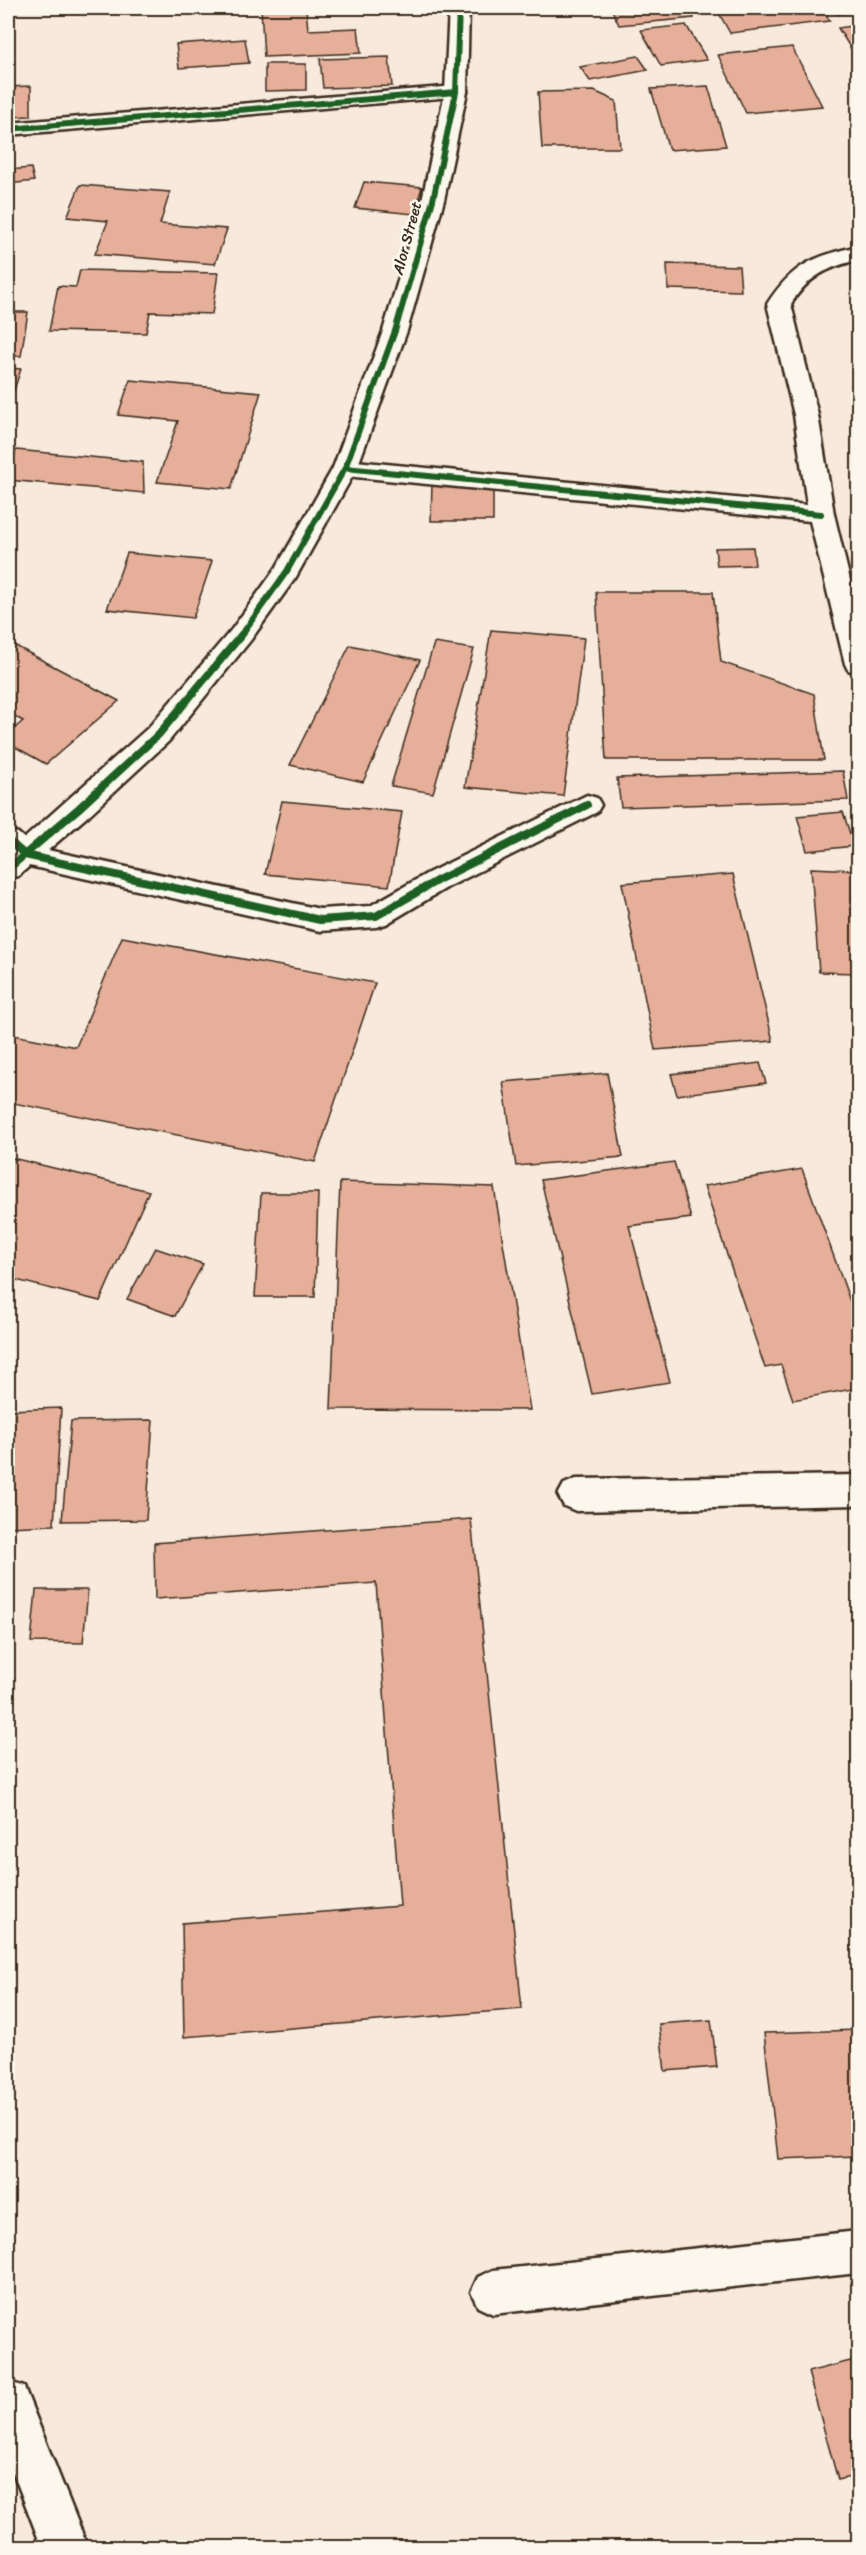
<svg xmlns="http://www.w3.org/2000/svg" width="866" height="2555" font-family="Sriracha,sans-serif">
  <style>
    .building { fill: #e5af99; stroke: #3b2a1e; stroke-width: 1.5 }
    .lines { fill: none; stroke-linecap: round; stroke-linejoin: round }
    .street-casing { stroke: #3b2a1e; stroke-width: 5 }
    .secondary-casing { stroke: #3b2a1e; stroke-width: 5 }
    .street { fill: #fbf7ec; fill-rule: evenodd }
    .secondary { fill: #fbf7ec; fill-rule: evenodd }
    .cycleway-far1-casing { stroke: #fbf7ec; stroke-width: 9 }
    .cycleway-casing { stroke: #fbf7ec; stroke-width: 12 }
    .cycleway-far1 { stroke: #1b5e20; stroke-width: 6 }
    .cycleway { stroke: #1b5e20; stroke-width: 8 }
    .labels { text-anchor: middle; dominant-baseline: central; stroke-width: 5; stroke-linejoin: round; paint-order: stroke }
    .far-street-label { font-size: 15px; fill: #3b2a1e; stroke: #fbf7ec }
  </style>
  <rect width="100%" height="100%" fill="#f7e9db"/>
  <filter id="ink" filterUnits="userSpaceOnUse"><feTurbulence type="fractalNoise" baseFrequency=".0167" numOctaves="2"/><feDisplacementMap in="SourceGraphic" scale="12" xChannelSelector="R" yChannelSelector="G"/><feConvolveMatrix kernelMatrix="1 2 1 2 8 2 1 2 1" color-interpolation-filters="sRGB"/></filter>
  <g filter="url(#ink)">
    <path class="building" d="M261,8h45l2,22 50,-2 3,25 -97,4z
      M611,8h78l5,10 -75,7z
      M716,8h106l8,13 -100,12z
      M833,8h25v4l-21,2z
      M686,25l21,35 -46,6 -20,-36z
      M858,25v35l-20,-32z
      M245,39l4,24 -70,5 -3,-24z
      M792,47l30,59 -76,7 -28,-58z
      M638,56l10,14 -58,11 -10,-14z
      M389,57l3,29 -69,2 -3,-29z
      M265,64h41v26l-41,1z
      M31,86v30l-23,1v-30z
      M708,86l18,60 -57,4 -18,-61z
      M594,91l22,10 4,47h-78l-4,-56z
      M31,168l3,13 -26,3v-14z
      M364,182l58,5 -8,27 -59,-6z
      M80,185l90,7 -10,32 67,5 -12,35 -120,-10 13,-33 -41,-4z
      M667,264l72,2 2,25 -73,-2z
      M80,270l138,3 -6,41 -62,-2 -4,21 -97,-2 9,-45 18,1z
      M8,312h20l-7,44h-13z
      M8,368l13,1 -13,39z
      M130,380l131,12 -30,97 -74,-7 21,-61 -60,-6z
      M16,450l127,12 1,31 -136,-13v-9z
      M432,483h61v38h-62z
      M753,547l2,18 -38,1 -2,-18z
      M127,553l85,8 -19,57 -86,-9z
      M596,592h117l8,70 93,32 10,66h-218z
      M491,630l93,8 -21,158 -98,-9z
      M8,642l111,59 -73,63 -38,-21v-9l15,-13 -15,-8z
      M434,643l40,6 -41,144 -42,-7z
      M350,645l70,15 -57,122 -73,-17z
      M843,771l5,29 -227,7 -4,-29z
      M282,801l120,11 -13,74 -124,-12z
      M843,812l11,34 -47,5 -10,-35z
      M811,868l47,2v103l-39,-1z
      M733,874l40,167 -118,9 -33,-167z
      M122,937l253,46 -60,179 -307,-60v-68l68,13z
      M760,1063l6,20 -89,12 -6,-21z
      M607,1073l16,84 -107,9 -13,-84z
      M8,1157l141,34 -49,110 -92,-23z
      M674,1162l17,56 -62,8 41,156 -78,12 -51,-214z
      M802,1169l56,154v65l-65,12 -12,-35 -16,3 -61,-182z
      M340,1182l154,5 36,223 -199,-1z
      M261,1193h57l-3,104h-60z
      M155,1248l48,16 -28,52 -48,-17z
      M61,1408l-7,117 -46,2v-117z
      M153,1420l-7,100 -84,1 9,-100z
      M471,1519l51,490 -338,28 -2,-114 218,-17 -24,-323 -221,16 -1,-56z
      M36,1590h52l-5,53 -52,-1z
      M711,2020l6,47 -52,4 -6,-47z
      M858,2030v126l-80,3 -14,-126z
      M858,2359v116l-20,5 -30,-108z"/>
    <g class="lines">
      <g class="street-casing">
        <path id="street" d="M456,86l7,2 4,4 -4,4 -455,39v-12z
          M858,246v14c-30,7 -51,17 -67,44l27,111 16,99 24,99v60l-10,-3 -3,-6 -35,-143 -465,-45 -9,-2 -3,-6 3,-6 9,-2 462,45 -13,-90 -27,-111c26,-40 46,-47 91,-58z
          M587,795l10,3 4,7 -4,7 -149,75 -62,37 -10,3 -56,4 -295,-66 -10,-3 -7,-6v-26l10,3 16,14 286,62 50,-3 58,-33z
          M858,1475v30l-282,6 -12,-5 -6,-11 6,-11 12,-5z
          M858,2231v42l-365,41 -15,-7 -7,-15 7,-15 15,-7z"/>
      </g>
      <g class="secondary-casing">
        <path id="secondary" d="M449,8h20l-2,84 -23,108 -37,131 -50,137 -61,109 -46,64 -81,100 -80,74 -71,61 -10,3v-26l141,-126 83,-98 44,-61 57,-100 50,-137 39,-131 23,-108z
          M8,2381l16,6 64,161h-46l-34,-89z"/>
      </g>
      <use href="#street" class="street"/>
      <use href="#secondary" class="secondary"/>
      <g class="cycleway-far1-casing">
        <path id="cycleway-far1" d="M8,129l448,-37
          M345,468l476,46
          M242,634l45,-63 58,-103 50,-137 38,-131 23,-108 3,-84"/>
      </g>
      <g class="cycleway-casing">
        <path id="cycleway" d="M8,840l17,15 295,65 56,-4 62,-36 149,-75
          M8,869l71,-61 80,-74 84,-101"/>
      </g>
      <use href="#cycleway-far1" class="cycleway-far1"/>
      <use href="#cycleway" class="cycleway"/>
    </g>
  </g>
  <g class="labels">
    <g class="far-street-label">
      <text transform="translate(407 238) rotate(-75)">Alor Street</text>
    </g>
  </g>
  <rect width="866" height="2555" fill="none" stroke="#fbf7ec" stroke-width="30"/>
  <rect x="15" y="15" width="836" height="2525" fill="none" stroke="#3b2a1e" stroke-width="2" filter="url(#ink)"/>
</svg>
